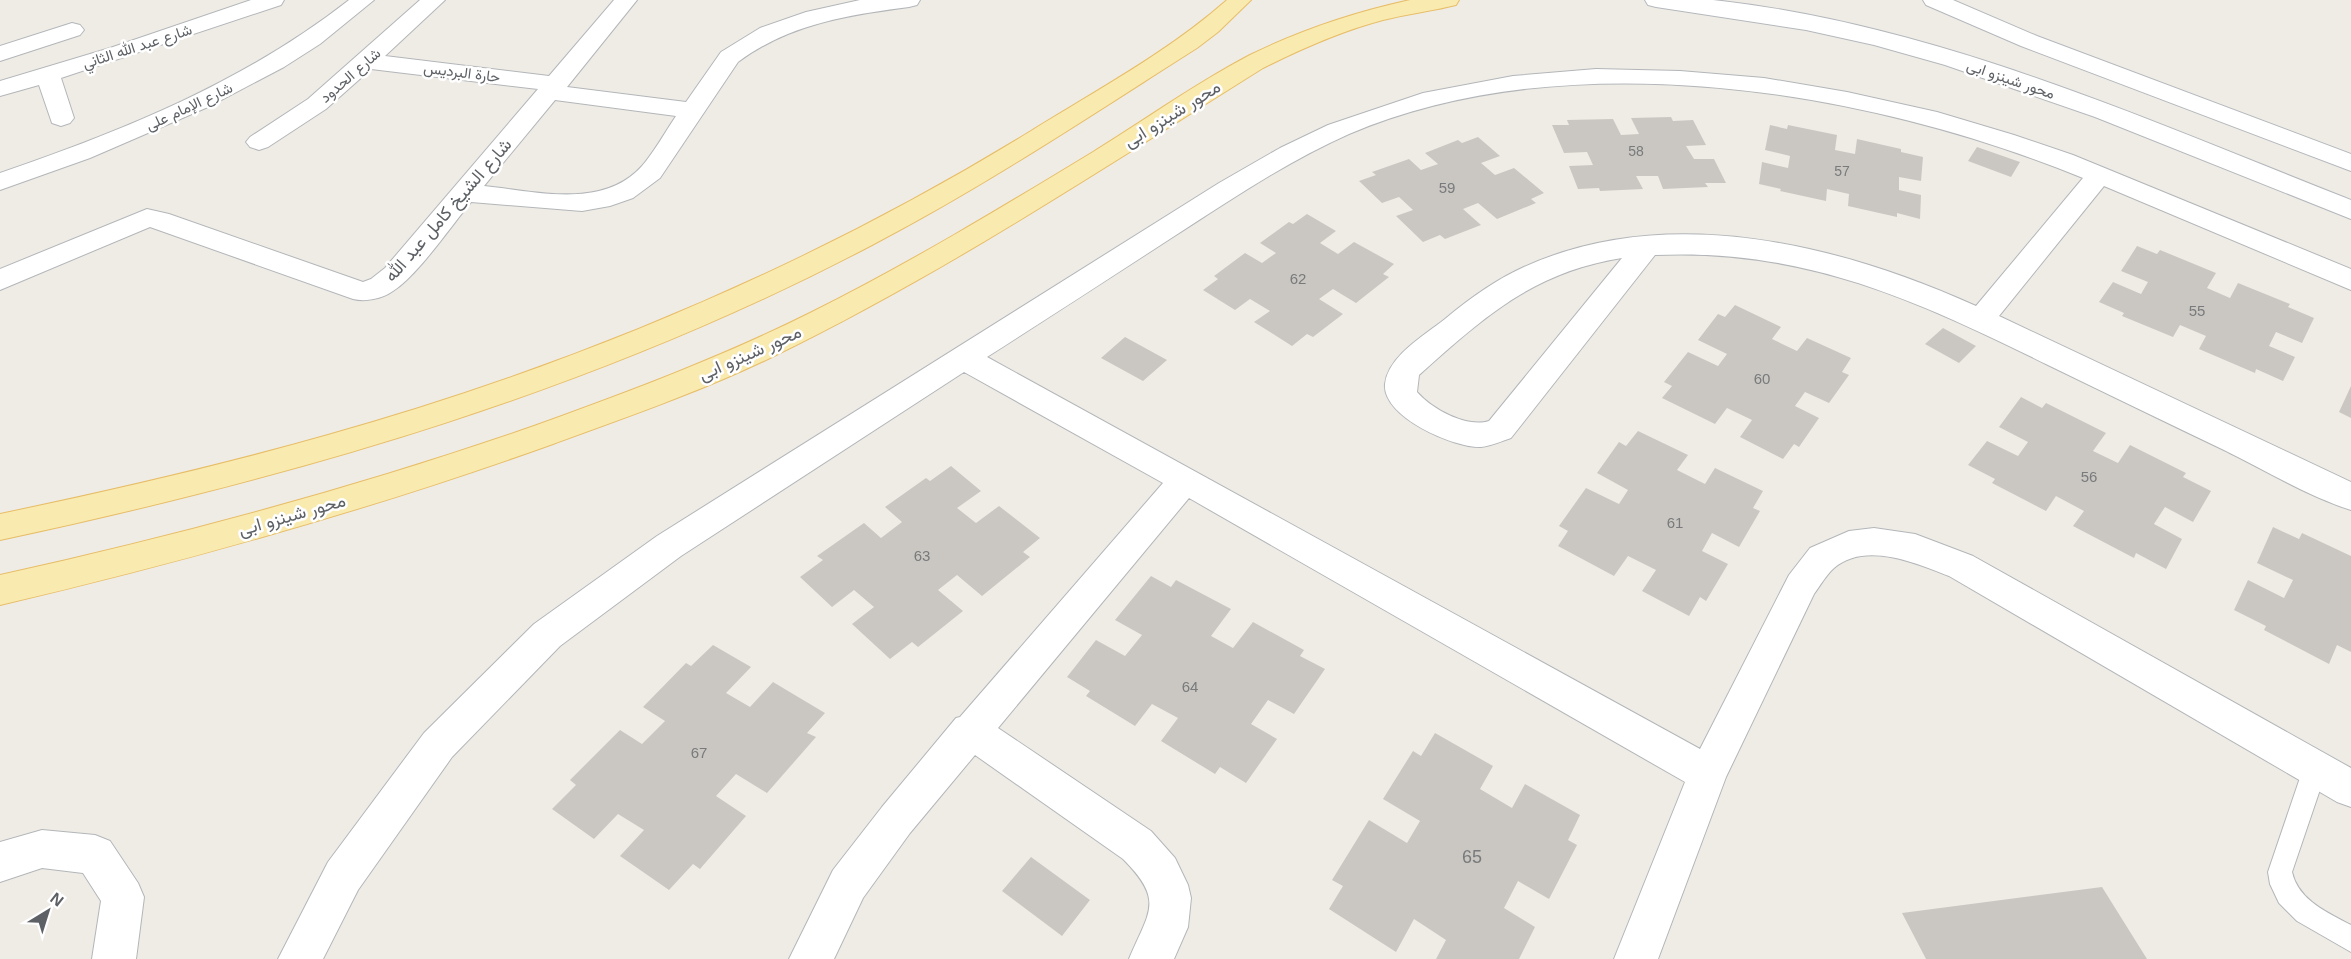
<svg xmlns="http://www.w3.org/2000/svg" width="2351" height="959" font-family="Arial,Vazirmatn,sans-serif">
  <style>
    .building { fill: #cac7c2 }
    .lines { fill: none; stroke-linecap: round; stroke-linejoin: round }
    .service-casing { stroke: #b3b6b9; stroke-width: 2 }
    .minor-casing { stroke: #b3b6b9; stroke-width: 2 }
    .secondary-casing { stroke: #b4b8bc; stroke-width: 2 }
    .primary-casing { stroke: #e7bd67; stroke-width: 2 }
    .service { fill: #fff; fill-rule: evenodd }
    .minor { fill: #fff; fill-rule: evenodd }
    .secondary { fill: #fff; fill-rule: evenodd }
    .primary { fill: #f9eab0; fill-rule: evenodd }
    .labels { text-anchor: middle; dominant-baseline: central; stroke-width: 5; stroke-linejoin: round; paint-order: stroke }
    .far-number-label { font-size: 14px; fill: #787a7c }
    .far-street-label { font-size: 15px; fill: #5d6165; stroke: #fff }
    .number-label { font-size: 15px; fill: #787a7c }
    .street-label { font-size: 18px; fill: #5d6165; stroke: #fff }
    .near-number-label { font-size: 18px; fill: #787a7c }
  </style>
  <rect width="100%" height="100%" fill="#efece6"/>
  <path class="building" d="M1671,117l2,4 20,-1 13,25 -20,1 8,13h20l12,24h-21l3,4 -45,2 -5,-13h-22l7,13 -43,2 -1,-3 -21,1 -9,-23 24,-1 -6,-13 -23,1 -12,-28h17l-2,-5 46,-1 8,16 18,-1 -8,-16z
    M1770,125l17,4 1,-4 49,10 -2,15 20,4 2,-15 44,10v3l22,5 -2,24 -22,-4v13l22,5 -1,24 -23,-6v4l-49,-11 1,-12 -22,-5 -1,12 -46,-10 1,-2 -22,-5 3,-22 26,6 2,-12 -25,-6z
    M1478,137l22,19 -19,7 14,12 19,-7 30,25 -13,6 5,4 -39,16 -19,-16 -15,6 18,16 -36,14 -5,-4 -17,7 -27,-26 17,-6 -14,-13 -17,6 -23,-22 17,-6 -4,-3 37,-13 12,11 17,-6 -13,-11 33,-13 4,3z
    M1977,147l43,15 -9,15 -43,-16z
    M1307,214l29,17 -16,12 18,11 16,-12 40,22 -11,10 6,3 -33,26 -23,-14 -14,10 24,15 -30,23 -6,-3 -15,12 -38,-24 16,-11 -20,-12 -15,11 -32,-20 15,-11 -4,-3 31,-23 17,10 14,-10 -16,-10 29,-21 4,2z
    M2137,246l20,8 3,-4 56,23 -9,15 23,10 8,-15 52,21 -2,3 26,11 -12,25 -26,-11 -7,14 26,11 -12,24 -27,-12 -1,4 -56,-24 7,-13 -26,-11 -7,12 -51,-21 2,-3 -25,-11 14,-20 28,12 7,-12 -27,-11z
    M1735,305l46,22 -9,12 25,12 10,-13 44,20 -9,14 7,3 -20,28 -24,-11 -10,14 24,12 -20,29 -5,-3 -11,15 -43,-22 12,-17 -25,-12 -12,16 -53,-26 10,-12 -8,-4 24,-30 30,14 9,-12 -29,-14 20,-26 7,3z
    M1943,328l33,18 -17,17 -34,-19z
    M1125,337l42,23 -24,21 -42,-23z
    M2351,386v32l-12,-6z
    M2021,397l21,11 4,-5 60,30 -13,18 25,12 12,-18 56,28 -3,4 28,14 -18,31 -28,-15 -11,17 28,15 -16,30 -30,-16 -2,5 -61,-32 11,-15 -28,-15 -10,15 -54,-28 3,-4 -27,-14 19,-24 31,15 10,-14 -29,-15z
    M1638,431l50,24 -11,15 28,14 10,-16 48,23 -10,17 7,3 -21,36 -27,-14 -10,18 26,13 -22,37 -6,-4 -11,19 -47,-25 14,-21 -28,-14 -14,20 -56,-30 10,-15 -9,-5 27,-38 33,16 9,-14 -31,-17 22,-31 7,4z
    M951,466l30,25 -24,17 19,15 23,-17 41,32 -17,14 7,5 -48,39 -25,-21 -19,15 25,21 -45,36 -6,-5 -22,17 -38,-35 22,-17 -20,-17 -22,17 -32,-30 23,-17 -6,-4 47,-33 17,15 21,-16 -17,-15 41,-29 4,3z
    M2273,527l26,12 3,-6 49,23v96l-14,-7 -8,19 -65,-34 2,-4 -32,-16 14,-30 36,18 9,-18 -36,-17z
    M1151,576l20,11 5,-7 55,29 -20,27 22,12 20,-26 51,28 -4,6 25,13 -31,45 -26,-14 -17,24 26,15 -31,44 -26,-16 -5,7 -54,-33 17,-23 -26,-14 -17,22 -49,-30 4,-5 -23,-14 29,-37 29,16 17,-21 -27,-15z
    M713,645l38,22 -25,26 24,14 23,-25 52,31 -18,20 9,4 -49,56 -31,-19 -20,22 30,20 -46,53 -7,-5 -24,26 -49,-34 24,-26 -26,-16 -24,25 -42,-30 24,-24 -6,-5 50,-50 22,14 23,-23 -22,-14 43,-44 5,3z
    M1435,733l58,33 -13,23 32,19 13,-24 55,31 -12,25 9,5 -28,54 -31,-18 -14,27 31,19 -16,32h-83l10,-19 -32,-21 -18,33 -67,-43 14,-23 -11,-6 37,-60 38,23 13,-22 -37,-22 30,-48 8,5z
    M1031,857l59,43 -28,36 -60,-45z
    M2102,887l45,72h-221l-24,-46z"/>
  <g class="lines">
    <g class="service-casing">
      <path id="service" d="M2315,758l8,4 4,7 -35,103c6,28 36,41 59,53v27l-54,-31 -18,-18 -9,-19 -2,-12 35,-103 4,-7z"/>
    </g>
    <g class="minor-casing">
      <path id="minor" d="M251,0h33l-3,5 -220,73 13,40 -4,5 -9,3 -9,-3 -13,-38 -39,11v-15l110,-33z
        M349,0h25l-54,44 -36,23 -76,40 -118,51 -90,32v-17c123,-42 246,-92 349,-173z
        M420,0h25l-60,56 164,20 65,-76h23l-70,87 119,15 35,-50 39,-24 46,-16 54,-12h60l-3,5 -8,2c-61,8 -120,17 -171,55l-78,116 -27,20 -23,8 -28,5 -111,-9c-20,24 -53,73 -78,89 -11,8 -28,11 -40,8l-203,-72 -150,63v-21l147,-60 22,5 194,68 8,-3 14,-11 153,-179 -167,-20 -45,40 -58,38 -9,3 -9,-3 -4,-5 4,-5 58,-38zM555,100l121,16c-11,16 -21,35 -34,50 -39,44 -107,25 -158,20z
        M72,23l8,2 4,5 -4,5 -80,26v-15z
        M1596,69l84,2 84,7 83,14 90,20 77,23 59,20 278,114v21l-247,-104 -105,130 352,166v28c-44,-14 -86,-40 -127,-60 -59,-28 -118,-57 -176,-85 -130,-64 -243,-117 -393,-110l-144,183c-9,3 -20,8 -30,9 -27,1 -99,-30 -96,-63 3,-28 40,-49 60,-65 24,-20 50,-39 79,-52 143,-65 315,-23 452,39l107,-128c-215,-88 -514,-138 -734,-44 -61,27 -117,65 -173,101 -63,41 -126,82 -189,122l713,392 89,-174 21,-27 39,-17 25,-3 41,6 58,22 378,212v39l-14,-5 -388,-226c-33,-13 -84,-35 -115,-8 -8,7 -14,18 -20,26l-88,183 -68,182h-44l71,-177 -496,-284 -191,230 153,103 24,27 13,27 3,13 -3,29 -14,32h-45c20,-48 36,-58 -6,-100l-148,-104 -65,78 -47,65 -29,61h-45l44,-89 49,-63 74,-89 4,-1 203,-234 -199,-111 -283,184 -121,90 -108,111 -94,133 -35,69h-45l50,-97 96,-129 110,-109 123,-88 562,-353 61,-35 48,-23 95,-32 90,-17zM1622,258l-133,163c-23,7 -57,-12 -72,-29l2,-17c65,-58 114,-103 203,-117z
        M42,830l53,5 15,6 28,42 6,14 -8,62h-44l9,-58 -18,-28 -41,-5 -42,14v-40z"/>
    </g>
    <g class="secondary-casing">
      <path id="secondary" d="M1645,0c22,0 45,0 68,0 222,24 432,119 638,200v19l-256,-102 -150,-52 -71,-20 -68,-15 -150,-23 -8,-2z
        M1923,0h30l84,36 314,118v17l-330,-125 -95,-41z"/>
    </g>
    <g class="primary-casing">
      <path id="primary" d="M1227,0h24l-33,32 -21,16c-107,68 -212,138 -325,197 -273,144 -572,231 -872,295v-26c110,-23 219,-48 328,-79 246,-69 485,-170 703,-304 66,-41 137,-79 196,-131z
        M1410,0h49l-3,5c-24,6 -49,9 -73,15 -42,11 -82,29 -120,48 -161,101 -320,206 -491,289 -70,34 -145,60 -219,87 -181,65 -366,117 -553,161v-30c181,-40 359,-88 534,-149 94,-34 188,-69 278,-114 96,-48 189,-104 281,-160 52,-32 103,-69 157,-97 51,-25 105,-43 160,-55z"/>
    </g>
    <use href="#service" class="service"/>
    <use href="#minor" class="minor"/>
    <use href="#secondary" class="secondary"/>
    <use href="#primary" class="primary"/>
  </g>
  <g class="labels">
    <g class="far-number-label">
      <text x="1636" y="151">58</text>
      <text x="1842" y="171">57</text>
    </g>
    <g class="far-street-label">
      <text transform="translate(137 46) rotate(-18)">شارع عبد الله الثاني</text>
      <text transform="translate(462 72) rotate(7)">حارة البرديس</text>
      <text transform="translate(350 75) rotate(-41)">شارع الحدود</text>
      <text transform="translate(2011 79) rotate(19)">محور شينزو ابى</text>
      <text transform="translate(189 106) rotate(-25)">شارع الإمام على</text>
    </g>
    <g class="number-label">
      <text x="1447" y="187">59</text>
      <text x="1298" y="278">62</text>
      <text x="2197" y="310">55</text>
      <text x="1762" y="378">60</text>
      <text x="2089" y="476">56</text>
      <text x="1675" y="522">61</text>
      <text x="922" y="555">63</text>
      <text x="1190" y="686">64</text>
      <text x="699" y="752">67</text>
    </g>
    <g class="street-label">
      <text transform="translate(1172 114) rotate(-32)">محور شينزو ابى</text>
      <text transform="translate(448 210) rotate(-49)">شارع الشيخ كامل عبد الله</text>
      <text transform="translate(750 353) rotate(-24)">محور شينزو ابى</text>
      <text transform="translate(292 515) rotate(-16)">محور شينزو ابى</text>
    </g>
    <g class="near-number-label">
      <text x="1472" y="857">65</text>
    </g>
  </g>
  <g transform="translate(48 911) rotate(38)" stroke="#ffffff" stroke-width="4.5" paint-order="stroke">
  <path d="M0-4.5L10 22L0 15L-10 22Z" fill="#5d6165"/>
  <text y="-9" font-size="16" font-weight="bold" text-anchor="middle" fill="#5d6165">N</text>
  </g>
</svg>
